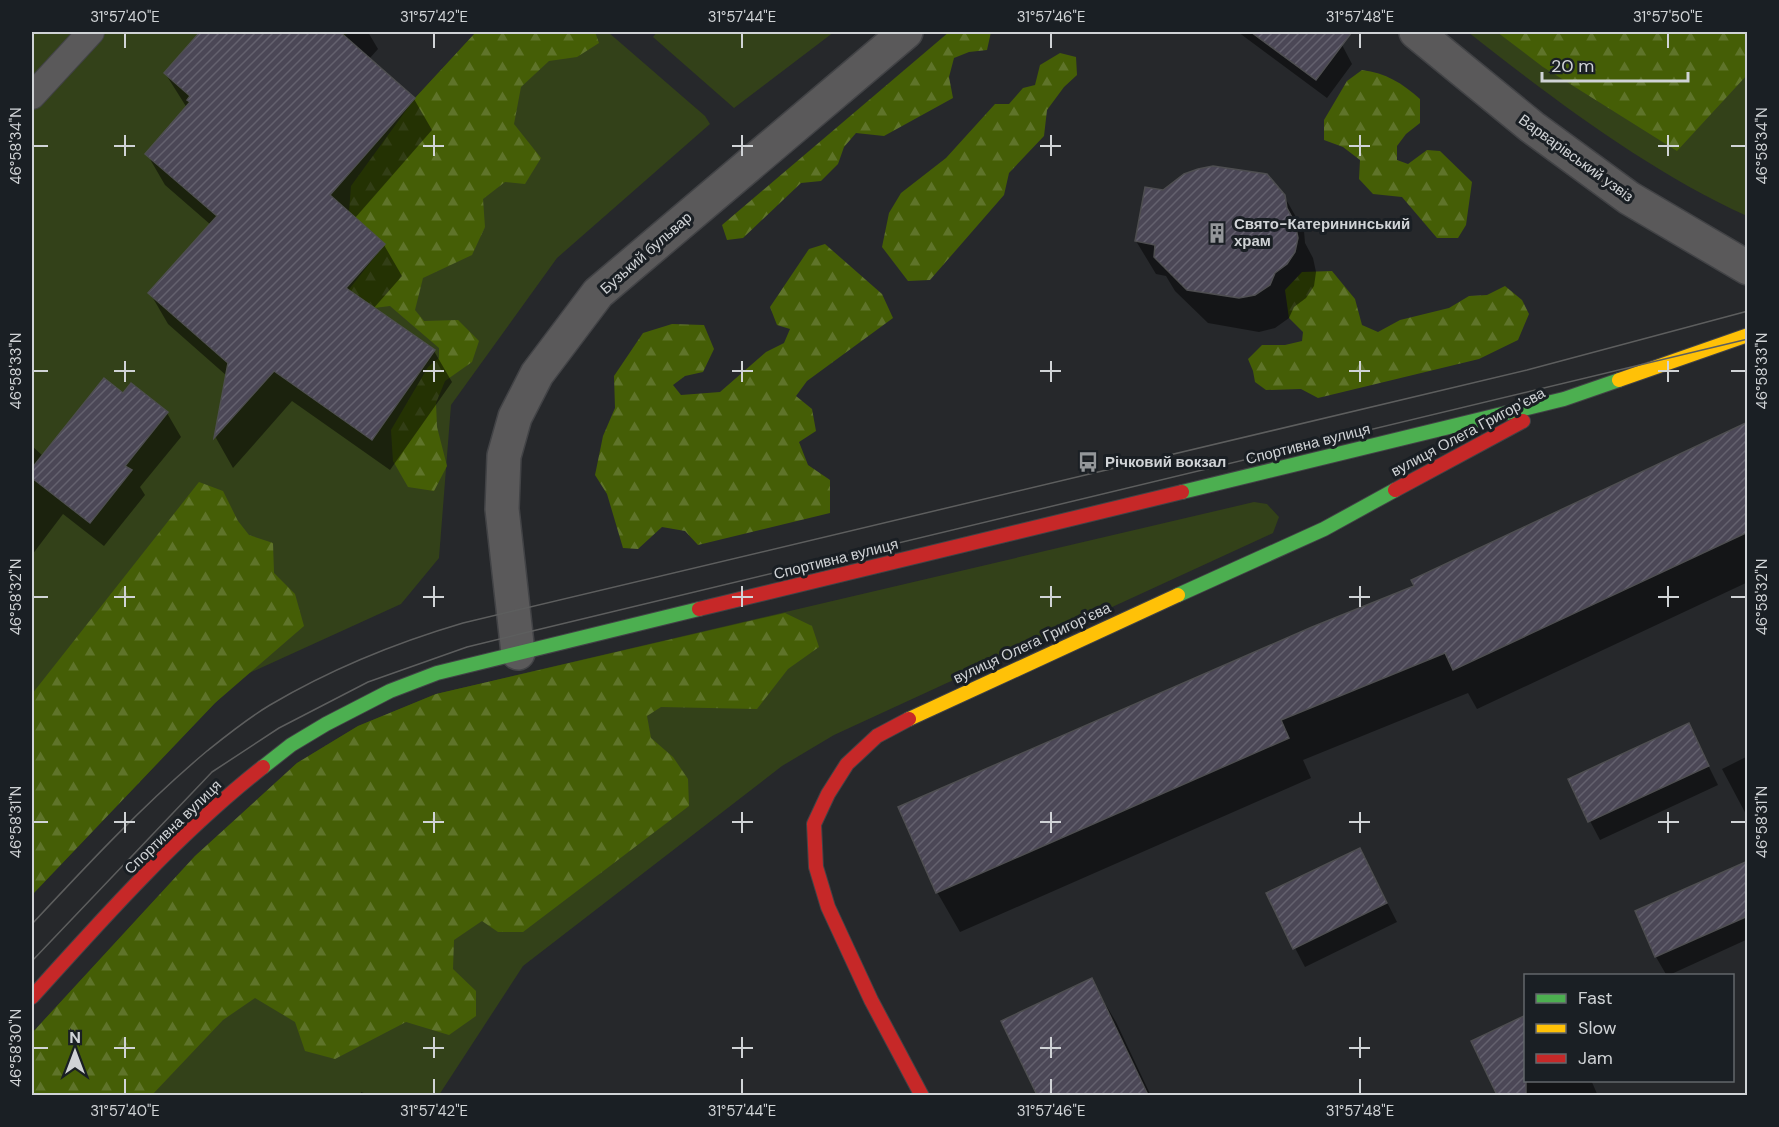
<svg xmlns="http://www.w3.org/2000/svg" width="1779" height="1127" font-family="'DM Sans',sans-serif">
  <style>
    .green { fill: #334119 }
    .forest { fill: url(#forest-firs) }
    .shadow { fill: #0007 }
    .building { fill: url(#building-hatch); stroke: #4e4e51; stroke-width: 1.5 }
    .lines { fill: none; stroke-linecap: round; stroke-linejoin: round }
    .lane-casing { stroke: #424346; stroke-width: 28 }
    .street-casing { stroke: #424346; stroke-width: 36 }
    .fast-casing { stroke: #424346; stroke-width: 16 }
    .slow-casing { stroke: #424346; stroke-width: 16 }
    .jam-casing { stroke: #424346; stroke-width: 16 }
    .lane { stroke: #5a595a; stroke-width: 26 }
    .street { stroke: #5a595a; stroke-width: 33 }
    .fast { stroke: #4caf50; stroke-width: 14 }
    .slow { stroke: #ffc107; stroke-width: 14 }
    .jam { stroke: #c62828; stroke-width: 14 }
    .tram { stroke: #5d5e5e; stroke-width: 1.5 }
    .ticks { fill: none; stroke: #d0d3d6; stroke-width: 2 }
    .labels { text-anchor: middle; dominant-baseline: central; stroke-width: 6; stroke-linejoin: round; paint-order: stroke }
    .street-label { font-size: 15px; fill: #d0d3d6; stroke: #1a1f24 }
    .poi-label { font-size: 15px; font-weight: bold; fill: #d0d3d6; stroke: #1a1f24; text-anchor: start }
    .neatline { fill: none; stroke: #d0d3d6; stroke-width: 2 }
    .ticks-label { font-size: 15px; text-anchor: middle; fill: #d0d3d6 }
  </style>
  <defs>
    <pattern id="forest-firs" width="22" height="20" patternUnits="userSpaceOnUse" patternTransform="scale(1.5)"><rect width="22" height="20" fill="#455e06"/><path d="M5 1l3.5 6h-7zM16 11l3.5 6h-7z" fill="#5f742a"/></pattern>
    <pattern id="building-hatch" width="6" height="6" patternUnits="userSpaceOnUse" patternTransform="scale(1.5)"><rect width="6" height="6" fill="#4b4756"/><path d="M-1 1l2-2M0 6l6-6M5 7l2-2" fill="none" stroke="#64616e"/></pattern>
  </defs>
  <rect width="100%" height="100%" fill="#26282b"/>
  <path class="green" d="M32,32h316l-3,4 70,62 61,-66h132l97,84 5,8 -153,134 -106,147 -12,153 -38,46 -156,71 -30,28 -183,192z
    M657,32h177l-100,76 -81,-71z
    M1468,32h279v184c-99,-45 -194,-117 -279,-184z
    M1254,502l13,2 12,13 -6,16 -439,202 -52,31 -259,200 -84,129h-407v-62l163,-177 102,-93 61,-37 78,-32z"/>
  <path class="forest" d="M476,32h119l4,11 -22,14 -28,4 -28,26 -7,37 27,34 -16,26 -20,-2 -22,17 2,28 -13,28 -49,23 -8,32 9,11 34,-1 21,21 -7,21 -27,19 -9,22 1,24 10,39 -13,25 -26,-4 -15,-26 -2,-31 37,-63 11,-9v-10l-49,-42 -16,2 -39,-1 50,-63 -36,-32 2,-26 64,-88z
    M949,32h42l-4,18 -18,2 -15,6 -5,19 4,21 -69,38 -28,-3 -12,14 -6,17 -17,17 -20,2 -58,55 -16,2 -5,-15z
    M1497,32h250v43l-70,76 -134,-84z
    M1060,53l16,4 1,18 -13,12 -17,23 -3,26 -35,37 -5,22 -74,85 -22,1 -26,-34 7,-34 12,-20 45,-35 49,-54h14l14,-16 12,-3 5,-20z
    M1362,70c24,3 40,13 58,29v24l-14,11 -9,12v14l11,4 19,-14 13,1 32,31 -6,43 -8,13h-21l-35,-41 -29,-3 -14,-15 1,-19 -17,-13 -19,-7v-20l23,-39z
    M825,244l57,50 11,24 -86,63 -11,15 16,13 4,22 -17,11 9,23 22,15v33l-132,32 -13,-14 -23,-4 -24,22 -15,-1 -16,-54 -12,-19 8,-39 12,-28 -1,-32 29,-43 29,-9 32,1 10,24 -11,23 -18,4 -12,9 8,10 39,-3 46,-40 18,-9 6,-14 -13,-4 -7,-18 39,-58z
    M1332,271l23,28 7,26 16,7 22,-12 49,-12 20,-12 18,-1 18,-9 17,14 7,14 -11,26 -39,19 -161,39 -17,-9 -35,1 -11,-8 -2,-11 -5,-12 14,-14h23l17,-4 1,-9 -14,-14 -4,-28 17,-18z
    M199,482l24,9 15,30 11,14 24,8 1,30 21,21 9,32 -89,77 -183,192v-201z
    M785,613l27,13 7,21 -31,22 -31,40 -96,-2 -14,9 4,22 22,19 15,22 1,27 -166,126h-25l-16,-11 -28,19 -1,29 23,22v25l-27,19 -43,-13 -71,37 -30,-8 -10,-29 -40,-24 -32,22 -71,75h-120v-62l163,-177 102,-93 61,-37 78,-32z"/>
  <path class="shadow" d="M202,32h166l10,17 -9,10 45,40 18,31 -77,88 29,27 18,31 -29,33 61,42 18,31 -62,88 -98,-69 -59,67 -17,-30 11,-62 -59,-52 -18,-31 61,-68 -46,-40 -18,-31 40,-46 -22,-35z
    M1238,32h85l19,13 10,19 -25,34z
    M1164,192l120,4 20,35 1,12 8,15 3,14 -2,14 -8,12 -12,9 -5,11 -14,10 -16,4 -51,-9 -33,-32 -9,-15 -10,-2 -20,-33z
    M167,413l14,24 -41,50 5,8 -41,51 -41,-32 -31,41v-109l11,10z
    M1748,423v159l-271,127 -9,-16 -165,67 8,18 -351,154 -23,-40z
    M1688,725l30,60 -118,55 -10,-19z
    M1748,756v62l-26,-49z
    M1370,869l27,53 -92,45 -10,-19z
    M1734,892l14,32v15l-81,37 -11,-19 -19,-45z
    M1091,980l25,42 35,74h-113l-35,-74z
    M1473,1042l53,38h65l7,16h-99z
    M361,1092l11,4h-11z"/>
  <path class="building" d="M200,32h140l75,66 -85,97 55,49 -39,44 89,62 -63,90 -98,-69 -60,67 14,-75 -80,-70 69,-77 -72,-62 45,-52 -3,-2 3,-4 -26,-23z
    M1251,32h101l-36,48z
    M1213,166l54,8 18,21 2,13 8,15 3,15 -3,14 -8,12 -12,9 -5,12 -15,10 -16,3 -52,-8 -33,-33 1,-12 -20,-4 10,-54 18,3 21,-16 14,-5z
    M104,378l19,15 8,-10 37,29 -43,54 7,4 -42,53 -58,-45v-10z
    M1748,422v110l-295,138 -8,-17 -164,67 8,18 -353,155 -38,-86 414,-180 102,-41 -3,-6z
    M1689,723l20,43 -121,56 -20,-43z
    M1360,848l27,55 -94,46 -27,-56z
    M1748,861v55l-93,41 -20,-46z
    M1092,978l56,117h-111l-36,-74z
    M1526,1015v80h-29l-26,-54z"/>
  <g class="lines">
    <g class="lane-casing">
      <path id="lane" d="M32,96l59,-64"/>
    </g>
    <g class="street-casing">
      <path id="street" d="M1416,32l116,95 97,71 119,70
        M518,653l-16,-144 2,-53 11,-39 22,-43 61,-81 308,-261"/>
    </g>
    <g class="fast-casing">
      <path id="fast" d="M1182,492l382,-93 55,-19
        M1178,595l146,-66 71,-39
        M263,767l28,-22 35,-21 64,-33 47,-18 262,-64"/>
    </g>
    <g class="slow-casing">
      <path id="slow" d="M1619,380l129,-45
        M909,719l269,-124"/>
    </g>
    <g class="jam-casing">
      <path id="jam" d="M1395,490l128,-69
        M699,609l483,-117
        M909,719l-32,17 -30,28 -19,30 -14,30 2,43 12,40 43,93 51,96
        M32,997c71,-79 147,-164 231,-230"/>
    </g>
    <use href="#lane" class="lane"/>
    <use href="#street" class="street"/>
    <use href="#fast" class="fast"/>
    <use href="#slow" class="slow"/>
    <use href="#jam" class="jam"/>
    <path class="tram" d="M32,924c56,-60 112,-120 175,-173 20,-16 41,-33 63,-46 61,-36 125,-62 193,-82l1064,-253 221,-59
      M32,961l180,-189 67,-44 89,-46 99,-35 57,-14 1224,-294"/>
  </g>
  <path class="ticks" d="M125,33v15M434,33v15M742,33v15M1051,33v15M1360,33v15M1668,33v15M125,135v21M434,135v21M742,135v21M1051,135v21M1360,135v21M1668,135v21M33,146h15M114,146h21M423,146h21M732,146h21M1040,146h21M1349,146h21M1658,146h21M1731,146h15M125,361v21M434,361v21M742,361v21M1051,361v21M1360,361v21M1668,361v21M33,371h15M114,371h21M423,371h21M732,371h21M1040,371h21M1349,371h21M1658,371h21M1731,371h15M125,586v21M434,586v21M742,586v21M1051,586v21M1360,586v21M1668,586v21M33,597h15M114,597h21M423,597h21M732,597h21M1040,597h21M1349,597h21M1658,597h21M1731,597h15M125,812v21M434,812v21M742,812v21M1051,812v21M1360,812v21M1668,812v21M33,822h15M114,822h21M423,822h21M732,822h21M1040,822h21M1349,822h21M1658,822h21M1731,822h15M125,1037v21M434,1037v21M742,1037v21M1051,1037v21M1360,1037v21M33,1048h15M114,1048h21M423,1048h21M732,1048h21M1040,1048h21M1349,1048h21M125,1079v15M434,1079v15M742,1079v15M1051,1079v15M1360,1079v15"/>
  <defs>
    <g id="building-bare" transform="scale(1.62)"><path d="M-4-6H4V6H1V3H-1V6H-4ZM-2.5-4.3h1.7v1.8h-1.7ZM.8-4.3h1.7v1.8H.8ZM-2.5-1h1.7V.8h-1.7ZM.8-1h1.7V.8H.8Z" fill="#94979a" stroke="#1a1f24" stroke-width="2.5" paint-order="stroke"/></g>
    <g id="bus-bare" transform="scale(1.62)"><path d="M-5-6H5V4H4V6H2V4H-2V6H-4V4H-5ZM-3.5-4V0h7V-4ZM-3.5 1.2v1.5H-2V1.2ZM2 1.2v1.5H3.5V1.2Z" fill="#94979a" stroke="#1a1f24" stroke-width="2.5" paint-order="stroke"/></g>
  </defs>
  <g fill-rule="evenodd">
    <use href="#building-bare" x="1217" y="233"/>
    <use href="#bus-bare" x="1088" y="462"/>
  </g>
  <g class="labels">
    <g class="street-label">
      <text transform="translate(1576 158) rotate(36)">Варварівський узвіз</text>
      <text transform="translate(646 253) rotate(-41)">Бузький бульвар</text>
      <text transform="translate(1468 432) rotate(-28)">вулиця Олега Григорʼєва</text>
      <text transform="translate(1308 444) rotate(-14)">Спортивна вулиця</text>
      <text transform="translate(836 559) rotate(-14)">Спортивна вулиця</text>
      <text transform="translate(1032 643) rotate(-25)">вулиця Олега Григорʼєва</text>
      <text transform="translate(173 827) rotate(-44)">Спортивна вулиця</text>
    </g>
    <g class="poi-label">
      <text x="1234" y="224">Свято-Катерининський<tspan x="1234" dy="17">храм</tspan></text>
      <text x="1105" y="462">Річковий вокзал</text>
    </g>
  </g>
  <rect width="1779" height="1127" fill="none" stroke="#1a1f24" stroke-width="66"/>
  <rect x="1524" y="974" width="210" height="108" fill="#1a1f24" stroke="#63676b" stroke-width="1.5"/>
  <rect x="1536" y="994" width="30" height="9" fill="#4caf50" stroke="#63676b" stroke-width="1.5"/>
  <text x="1578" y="1004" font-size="18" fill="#d0d3d6">Fast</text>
  <rect x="1536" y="1024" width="30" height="9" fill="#ffc107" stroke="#63676b" stroke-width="1.5"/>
  <text x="1578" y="1034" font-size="18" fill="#d0d3d6">Slow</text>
  <rect x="1536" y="1054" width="30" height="9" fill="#c62828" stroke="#63676b" stroke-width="1.5"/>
  <text x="1578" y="1064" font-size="18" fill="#d0d3d6">Jam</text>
  <g transform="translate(75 1052)" stroke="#1a1f24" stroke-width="4.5" paint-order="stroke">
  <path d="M0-4.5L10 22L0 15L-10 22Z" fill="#d0d3d6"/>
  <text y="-9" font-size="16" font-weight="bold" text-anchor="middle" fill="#d0d3d6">N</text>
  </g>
  <path d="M1542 72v9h146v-9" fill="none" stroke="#d0d3d6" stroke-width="3"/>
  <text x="1551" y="72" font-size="18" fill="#d0d3d6" stroke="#1a1f24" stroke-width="4.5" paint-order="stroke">20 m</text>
  <rect x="33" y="33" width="1713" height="1061" class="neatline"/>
  <g class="ticks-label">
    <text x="125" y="22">31°57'40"E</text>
    <text x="434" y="22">31°57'42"E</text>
    <text x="742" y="22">31°57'44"E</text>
    <text x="1051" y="22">31°57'46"E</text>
    <text x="1360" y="22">31°57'48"E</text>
    <text x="1668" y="22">31°57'50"E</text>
    <text transform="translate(16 146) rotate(-90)" y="5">46°58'34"N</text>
    <text transform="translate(1762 146) rotate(-90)" y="5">46°58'34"N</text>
    <text transform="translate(16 371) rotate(-90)" y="5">46°58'33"N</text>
    <text transform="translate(1762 371) rotate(-90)" y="5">46°58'33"N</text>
    <text transform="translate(16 597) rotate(-90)" y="5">46°58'32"N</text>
    <text transform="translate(1762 597) rotate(-90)" y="5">46°58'32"N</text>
    <text transform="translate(16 822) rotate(-90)" y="5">46°58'31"N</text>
    <text transform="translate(1762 822) rotate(-90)" y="5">46°58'31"N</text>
    <text transform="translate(16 1048) rotate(-90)" y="5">46°58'30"N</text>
    <text x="125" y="1116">31°57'40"E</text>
    <text x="434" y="1116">31°57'42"E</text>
    <text x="742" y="1116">31°57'44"E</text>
    <text x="1051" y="1116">31°57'46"E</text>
    <text x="1360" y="1116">31°57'48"E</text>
  </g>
</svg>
